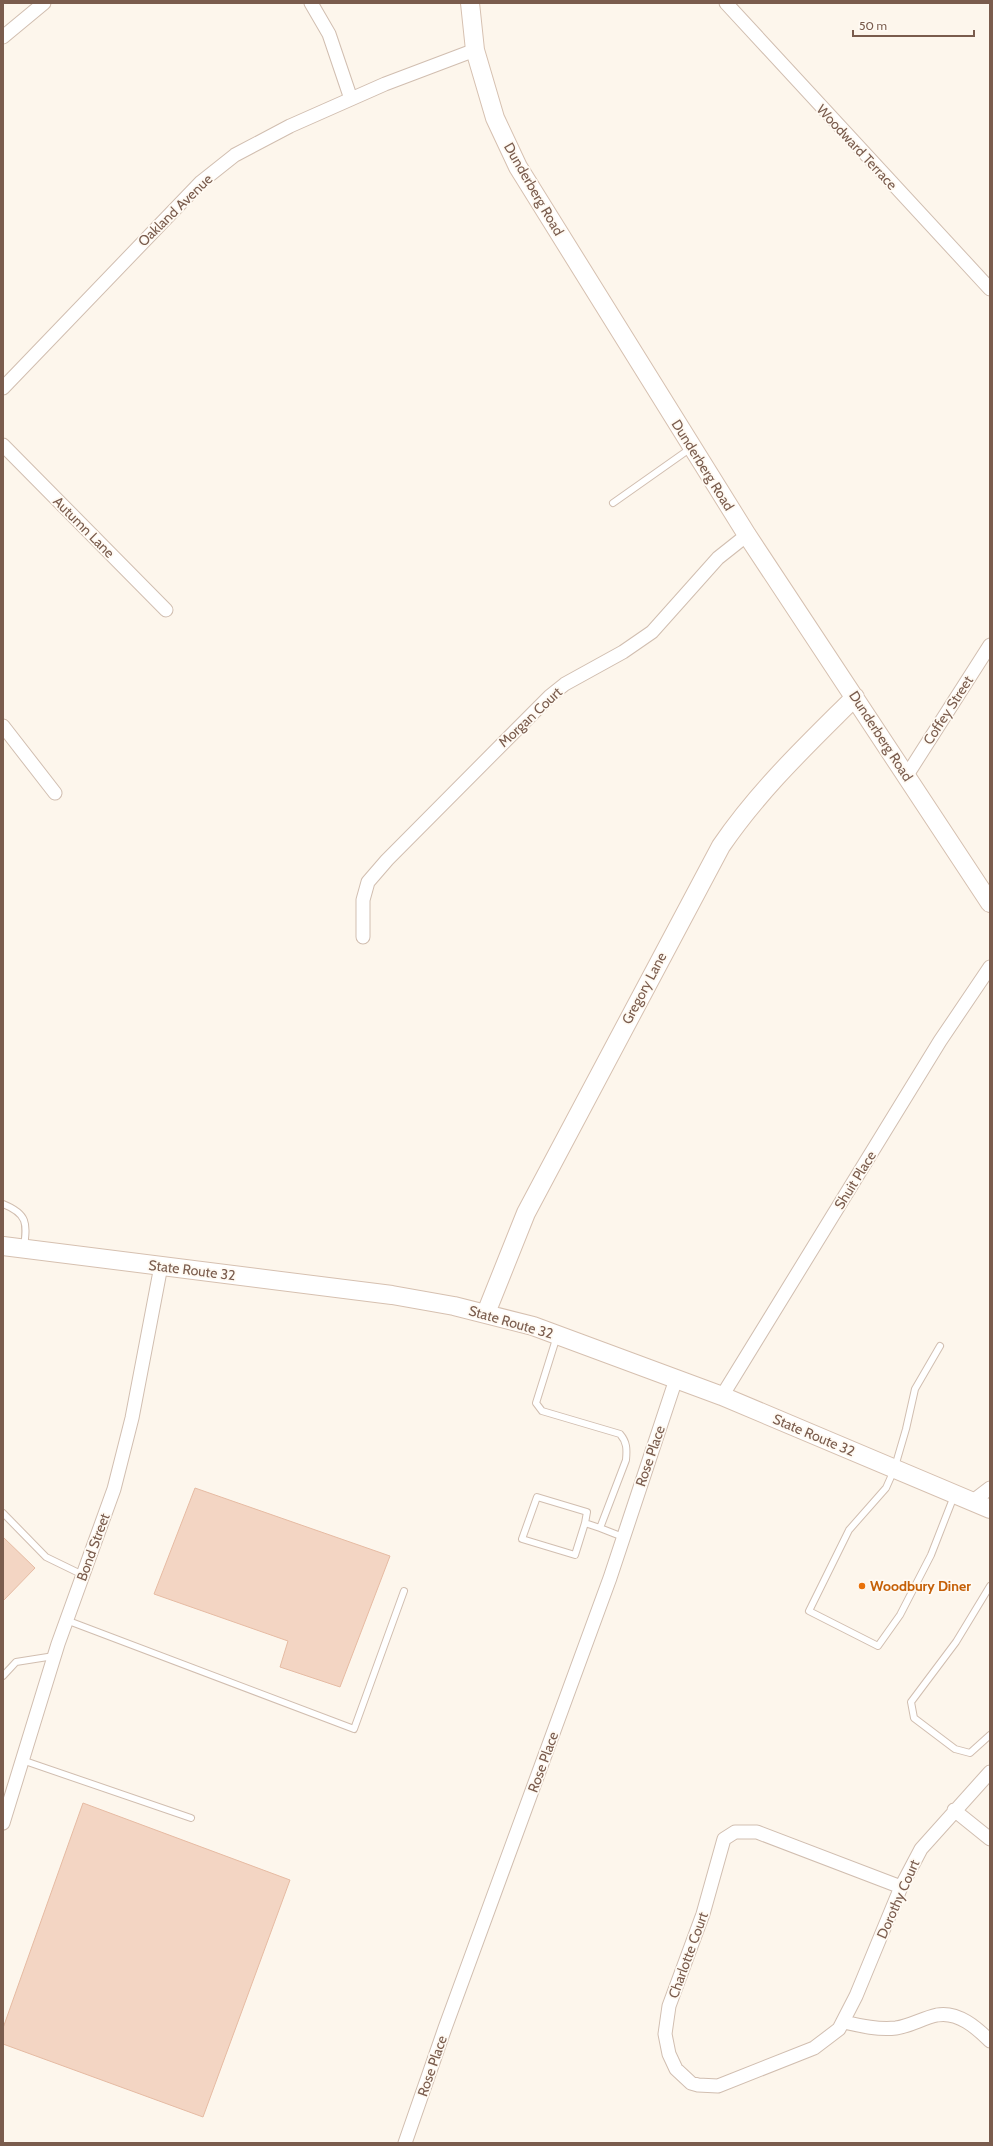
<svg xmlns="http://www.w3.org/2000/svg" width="993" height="2146" font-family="Cabin,sans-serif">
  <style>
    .building { fill: #f3d5c3; stroke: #e6bba3 }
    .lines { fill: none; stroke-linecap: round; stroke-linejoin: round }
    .lane-casing { stroke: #d1beb0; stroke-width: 8 }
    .street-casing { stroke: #d1beb0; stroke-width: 15 }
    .secondary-casing { stroke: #d6c0b0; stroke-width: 20 }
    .lane { stroke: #fff; stroke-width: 6 }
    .street { stroke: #fff; stroke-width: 13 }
    .secondary { stroke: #fff; stroke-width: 18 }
    .food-dot { fill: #e8710a; stroke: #fffaf3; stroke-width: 1.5 }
    .labels { text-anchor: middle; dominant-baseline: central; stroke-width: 3.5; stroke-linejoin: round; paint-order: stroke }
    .street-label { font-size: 14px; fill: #7a5c4d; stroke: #fffaf3 }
    .food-label { font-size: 14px; font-weight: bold; fill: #c56008; stroke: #fffaf3; text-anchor: start }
  </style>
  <rect width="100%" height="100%" fill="#fdf6ec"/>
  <path class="building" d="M195,1488l195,68 -50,131 -60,-20 8,-26 -134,-47z
    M3,1537l32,31 -32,33z
    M83,1803l207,77 -87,237 -200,-73v-16z"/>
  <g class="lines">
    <g class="lane-casing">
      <path id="lane" d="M613,503l78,-55
        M3,1204c25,10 24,19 21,44
        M557,1336l-21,67 6,8 78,23c7,8 7,15 6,26l-26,68 23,9
        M940,1346l-25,43 -9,40 -12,41 -8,18 -37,42 -40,81 69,35 22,-31 31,-60 23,-59
        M3,1513l43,44 37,18
        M585,1523l-10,32 -53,-16 15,-42 50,15 -2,11 15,5
        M990,1586l-34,56 -45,60 3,16 41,31 15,4 20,-18
        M66,1620l288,109 50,-138
        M3,1676l13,-14 38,-6
        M22,1760l169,58"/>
    </g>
    <g class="street-casing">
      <path id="street" d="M311,3l18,31 22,65
        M726,3l264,286
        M3,37l41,-34
        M3,388l198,-206 34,-27 55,-29 95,-42 90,-34
        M3,445l163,165
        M3,726l52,67
        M907,775l83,-130
        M363,937v-37l5,-18 19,-22 163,-164 15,-12 58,-32 29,-20 66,-74 29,-23
        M722,1396l218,-355 50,-74
        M973,1501l17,-13
        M954,1810l36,29
        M3,1823l55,-179 56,-155 18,-71 29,-152
        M901,1887l-144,-55h-22l-11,7 -21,75 -34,92 -4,28 4,20 7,15 15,14 7,2 20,1 96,-38 25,-19 17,-33 45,-109 20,-38 69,-77
        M844,2022c17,4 35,8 52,6 14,-2 27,-10 41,-13 21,-4 40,13 53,26
        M405,2143l40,-115 165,-450 66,-199"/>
    </g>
    <g class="secondary-casing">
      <path id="secondary" d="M470,3l5,47 20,68 23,49 229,368 243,368
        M3,1246l389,49 62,11 79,20 189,70 268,113
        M486,1313l40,-100 195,-367c39,-57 86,-101 134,-149"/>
    </g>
    <use href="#lane" class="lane"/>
    <use href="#street" class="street"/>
    <use href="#secondary" class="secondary"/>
  </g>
  <circle class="food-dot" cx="862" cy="1586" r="4"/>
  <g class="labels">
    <g class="street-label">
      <text transform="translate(857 147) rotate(47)">Woodward Terrace</text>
      <text transform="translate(534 189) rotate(60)">Dunderberg Road</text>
      <text transform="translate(175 210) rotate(-44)">Oakland Avenue</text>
      <text transform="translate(703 465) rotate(58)">Dunderberg Road</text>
      <text transform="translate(84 527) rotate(45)">Autumn Lane</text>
      <text transform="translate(948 710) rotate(-57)">Coffey Street</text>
      <text transform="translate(530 717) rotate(-43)">Morgan Court</text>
      <text transform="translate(881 736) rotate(57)">Dunderberg Road</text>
      <text transform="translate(644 988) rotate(-62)">Gregory Lane</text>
      <text transform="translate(855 1180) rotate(-58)">Shuit Place</text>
      <text transform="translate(192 1270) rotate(7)">State Route 32</text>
      <text transform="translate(511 1322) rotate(16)">State Route 32</text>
      <text transform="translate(814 1435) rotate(23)">State Route 32</text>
      <text transform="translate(650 1456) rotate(-71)">Rose Place</text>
      <text transform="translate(93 1547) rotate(-70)">Bond Street</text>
      <text transform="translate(543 1762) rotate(-70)">Rose Place</text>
      <text transform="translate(898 1899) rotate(-66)">Dorothy Court</text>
      <text transform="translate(688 1955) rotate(-70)">Charlotte Court</text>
      <text transform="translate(432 2066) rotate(-71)">Rose Place</text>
    </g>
    <g class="food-label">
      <text x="870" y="1586">Woodbury Diner</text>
    </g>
  </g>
  <rect width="993" height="2146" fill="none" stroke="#7a5c4d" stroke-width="8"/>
  <path d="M853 30v6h121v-6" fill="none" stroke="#7a5c4d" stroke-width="2"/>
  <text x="859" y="30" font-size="12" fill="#7a5c4d" stroke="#fffaf3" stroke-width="3" paint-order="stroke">50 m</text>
</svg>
